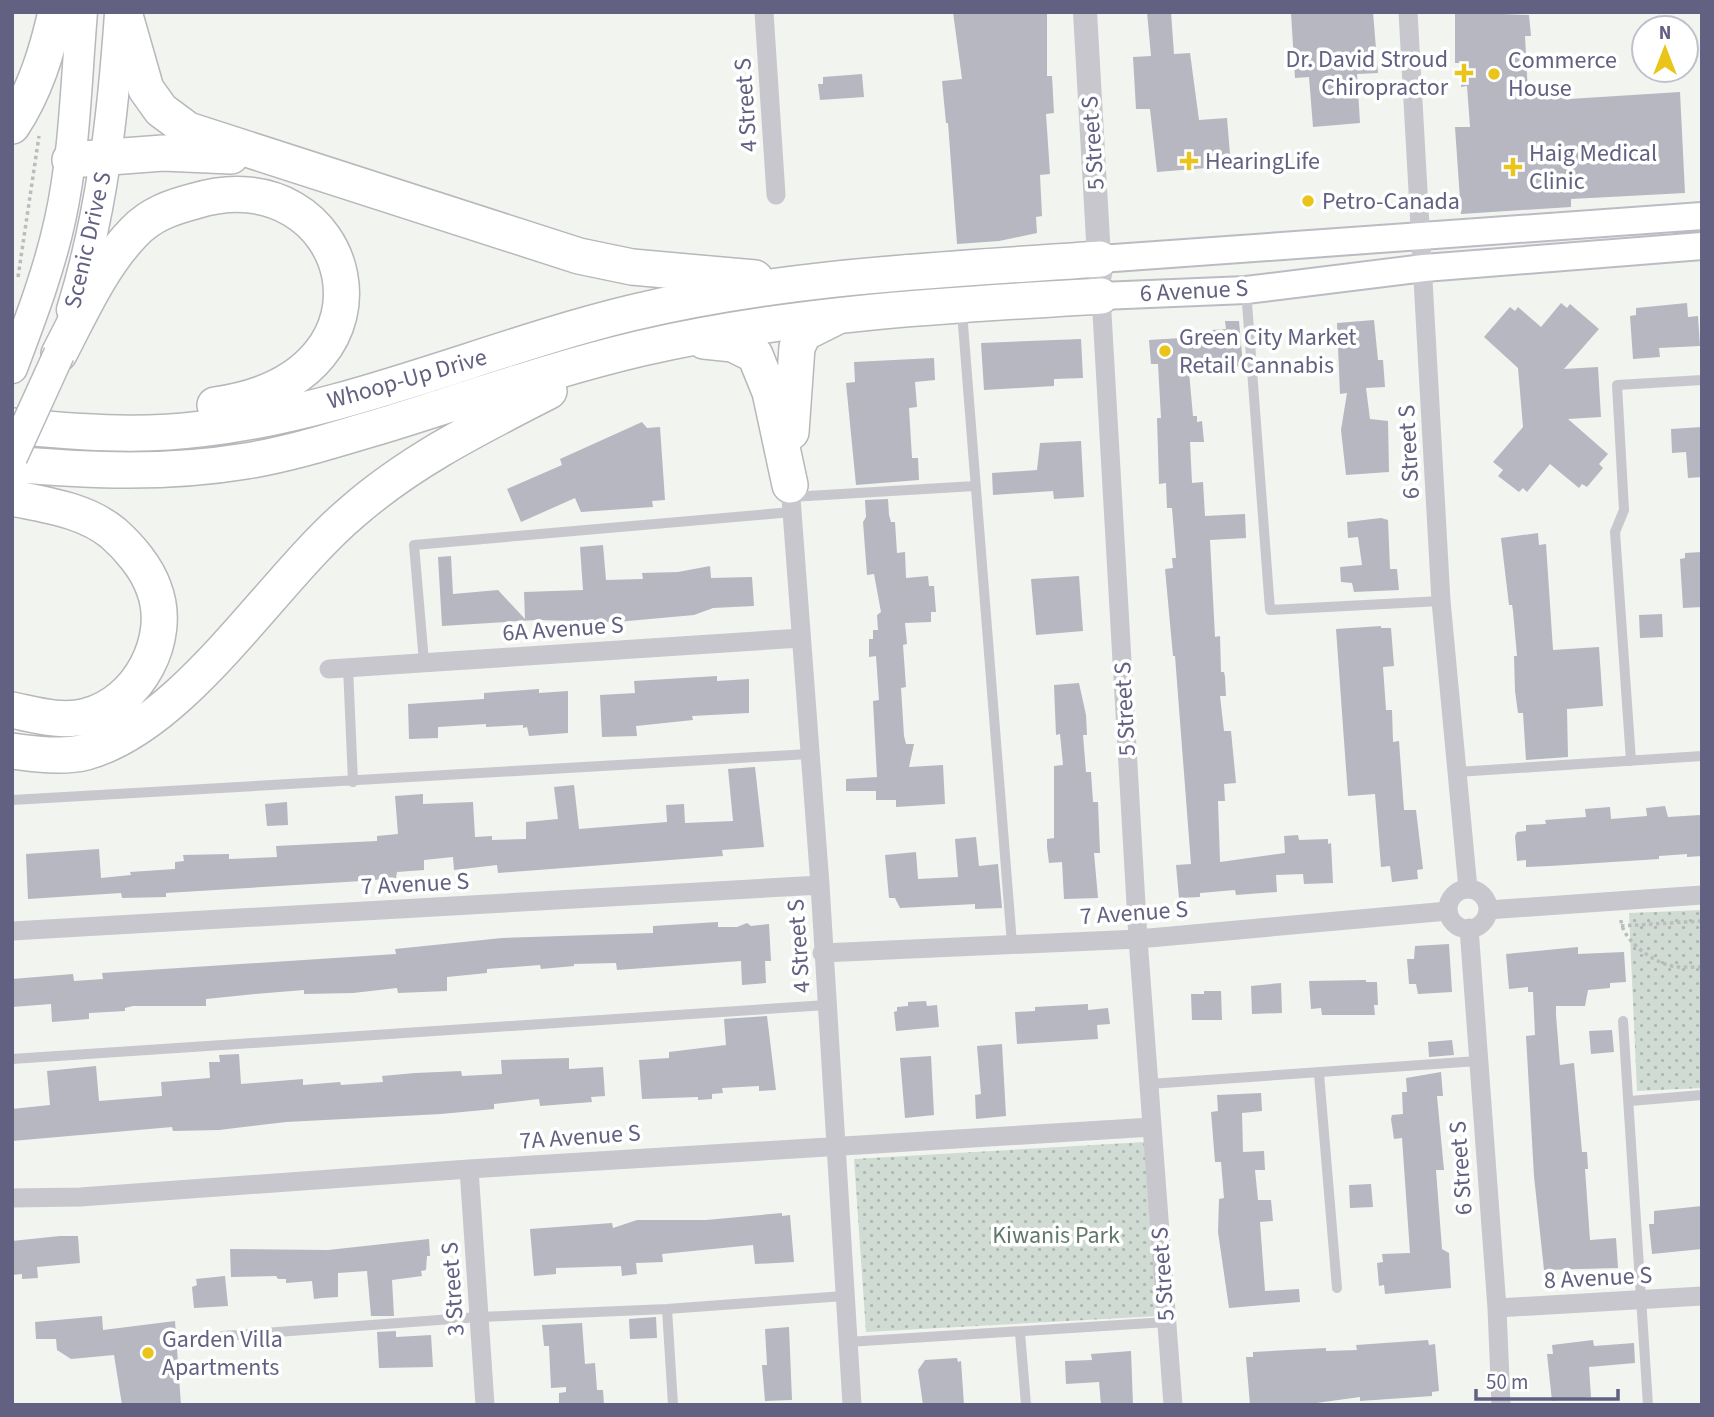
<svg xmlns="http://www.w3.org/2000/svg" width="1714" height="1417" font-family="'Source Sans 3',sans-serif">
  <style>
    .grass { fill: url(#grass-dots) }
    .building { fill: #b6b7c1 }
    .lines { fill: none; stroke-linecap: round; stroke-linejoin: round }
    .secondary-casing { stroke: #bcbbc3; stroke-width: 30 }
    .primary-casing { stroke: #b8b7be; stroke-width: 33 }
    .motorway-casing { stroke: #b7b7bc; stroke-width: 38 }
    .path { stroke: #bcbcc0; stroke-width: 3.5; stroke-dasharray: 3.5 3.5; stroke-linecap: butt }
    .service { stroke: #c8c7cd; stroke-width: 10 }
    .minor { stroke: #c8c7cd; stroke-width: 19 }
    .tertiary { stroke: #c8c7cd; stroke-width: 24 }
    .secondary { stroke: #fff; stroke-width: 26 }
    .primary { stroke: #fff; stroke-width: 30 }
    .motorway { stroke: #fff; stroke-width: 35 }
    .primary-bridge-casing { stroke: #b8b7be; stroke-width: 33; stroke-linecap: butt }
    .primary-bridge { stroke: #fff; stroke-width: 30 }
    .poi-dot { fill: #eac419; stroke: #fff; stroke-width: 2.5 }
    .labels { text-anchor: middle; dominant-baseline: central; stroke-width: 7; stroke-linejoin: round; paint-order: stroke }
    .poi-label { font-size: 24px; fill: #626182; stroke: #fff; text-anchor: start }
    .street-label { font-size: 24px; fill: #626182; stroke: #fff }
    .park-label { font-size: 24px; fill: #60796a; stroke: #fff }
  </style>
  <defs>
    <pattern id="grass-dots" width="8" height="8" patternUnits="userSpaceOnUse" patternTransform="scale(1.75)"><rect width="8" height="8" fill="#d0dbd3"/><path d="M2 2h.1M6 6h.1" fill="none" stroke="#acb5b1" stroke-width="1.8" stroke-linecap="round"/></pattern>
  </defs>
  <rect width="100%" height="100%" fill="#f1f4ef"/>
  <path class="grass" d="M1702,910v178l-65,3 -8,-178z
    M1145,1142l14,174 -293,16 -12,-173z"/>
  <path class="building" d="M953,12h94v64h5l2,37 -8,1 4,60 -10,1 2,41 -6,1 1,16 -38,8 -42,3 -9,-121h-2l-4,-42 20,-2z
    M1147,12h24l3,42 16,-1 9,67 28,-2 4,48 -74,6 -7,-63h-14l-3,-52 18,-1z
    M1299,12h74l5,61 -21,1 3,49 -47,4 -4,-50 -14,1 -4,-65z
    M1455,12l74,3 2,21h-6l3,58 41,-2v7l111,-7 5,101 -114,6v8l-110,7 -6,-87h15l-3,-41 -6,1 -1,-24h-5z
    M862,74l2,23 -44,3 -2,-16h5v-7z
    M1561,303l6,5 3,-4 29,25 -35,40 34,-2 3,50 -33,2 40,35 -9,10 4,4 -16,19 -5,-3 -3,4 -29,-24 -23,28 -4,-4 -4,4 -21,-16 5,-6 -10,-8 30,-35 -5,-59 -34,-31 26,-30 5,4 3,-4 23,20z
    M1687,303l1,14 10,-1 2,30 -41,2 1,9 -27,2 -3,-43 6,-1v-7z
    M1374,320l4,40h5l2,27 -19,1 4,31 18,2 1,51 -43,3 -5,-45 6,-37 -7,1 -3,-71z
    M1225,321h14l4,45 -15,1v-9l-40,3 5,55h4v6l5,-1 2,21h-14l2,41 11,-1 2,34 40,-2 1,24 -36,2 5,97 5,-1 1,36h3l1,5 1,19h-6l4,35h7l5,52 -12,1 1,17h-7l2,61 65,-9 -1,-17 14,-1 1,5 29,-1v5l3,-1 2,40 -29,1 -1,-10 -27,1 1,17 -41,3 -1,-5 -35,3v4l-21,1 -3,-33 15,-1 -16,-208h-2l-8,-87 8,-1 -1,-10h4l-4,-50h-5l-1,-25 -7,1 -2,-66h4l-3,-54h-7l-2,-24 48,-3v-6l29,-2z
    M1081,339l2,39 -29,1v7l-70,4 -3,-47z
    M934,358l1,22 -20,2 2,25 -8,1 3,50h6l1,22 -63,5 -10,-102 9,-1 -1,-20z
    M642,422l5,6 13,-1 5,73 -13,1 1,6 -72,5 -6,-14 -54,24 -14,-33 55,-24 -2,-6z
    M1702,427v50l-14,1 -2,-26 -14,1 -1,-24z
    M1081,441l3,56 -30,2 -1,-8 -60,4 -1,-22 45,-3 3,-27z
    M888,499l1,16 2,7h4l2,31 8,-1 1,26 22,-2 1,10h5l2,26h-5v10l-26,1 2,21 -4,1 3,42 -5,1 3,48 2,8h8l-5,23 34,-2 2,39 -49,3v-7h-20v-9h-30v-12l31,-2 -4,-76 6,-1 -3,-44 -7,1v-18h4v-9h5l-1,-15 4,-3 -7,-38 -7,1 -4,-53 3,-5 -1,-17z
    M1381,518l7,2 2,49h7l2,21 -45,2 -2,-9 -11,-1 -1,-15 22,-2 -4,-28 -10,1 -1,-16z
    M1538,533l1,12 7,-1 7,106 46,-3 4,59 -36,3 1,48 -42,3 -3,-47h-5l-3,-22 -1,-35h3l-4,-45 -1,-6h-3l-8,-67z
    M603,545l3,35 37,-1 -1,-6 36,-1 32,-6 1,12 41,-1 2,29 -41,2 -19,7 -77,7 -81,-2 -94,6 -4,-69 13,-1 2,38 45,-4 27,29 -1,-27 59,-2 -3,-43z
    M1702,552v55l-19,1 -3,-49 5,-1v-5z
    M1079,576l4,55 -47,4 -5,-56z
    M1662,614l1,23 -23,1 -1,-23z
    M1381,626v2h10l3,38 -11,1 3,43h6l1,32 6,-1 5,69h12l7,59 -6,1 1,9 -26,3 -2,-16 -9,1 -6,-73 -27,2 -12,-167z
    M717,676v5l32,-2v34l-57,3 1,4 -57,6 1,10 -35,1 -2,-42 35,-2 -1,-12z
    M1079,683l7,32 1,20h-4l3,37h5l2,30h5l2,51h-6l4,45 -34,1 -2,-37 -13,1 -2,-16v-8l7,-1v-72l9,-1 -3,-31 -4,1 -2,-50z
    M539,689v4l29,-2v42l-39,3 -2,-9 -4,1v-3l-37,2v-3l-48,3v11l-29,1 -1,-35 76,-5v-6z
    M755,767l9,80 -42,3 1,6 -225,17 -1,-8 -43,5 -1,-13 -29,3v10l-27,2 -1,6 -34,3 -196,12v4l-44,1 -1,-5 -93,6 -2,-45 73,-5 2,29 30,-3 -1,-3 45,-3v-7l9,-1 -1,-6 46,-1v5l48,-2 -1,-11 101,-5v-5l21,-2 -3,-38 28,-2v10l50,-2 2,35 17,-1v4l34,-1v-17l32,-3 -4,-32 20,-2 5,44 88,-7 -1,-17 18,-1 1,19 48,-2 -5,-52z
    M287,802l1,23 -21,1 -2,-22z
    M1665,806l3,11 32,-2 2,41 -15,1v-3l-28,2v3l-109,7 -24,1v-7l-9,1 -2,-25 2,-4 9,-1v-6l20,-1 -1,-4 41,-3 -1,-8 25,-2 1,12 36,-3 -1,-8z
    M976,837l3,29 19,-2 4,44 -27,1v-5l-75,4 -5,-10h-6l-4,-43 31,-3 2,27 40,-2 -3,-38z
    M718,922v5h19l10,-4 4,3 18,-2 2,37h-6l1,22 -24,2 -1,-24 -124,9 -1,-7 -42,1v2l-33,3 -1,-4 -53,4v4l-40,4v14l-49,2 -1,-5 -44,5 -49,1v-4l-49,4 -49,5v7h-73l-8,2v3l-36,2v6l-37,3 -1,-18 -39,3v-28l61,-5 1,7 29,-2 -1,-6 294,-19 -1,-5 107,-11 151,-5v-7z
    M1449,944l3,48 -34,2 -2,-10h-7l-2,-25h7l1,-13z
    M1578,947v7l46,-2 2,30 -16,1v5l-22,2 -3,16h-29v9l4,50 14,-2 8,89h5l1,17h-3l5,71 26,-2 2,30 -74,2 -10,-94 -8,-140 9,-1 -2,-43h-5v-5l-19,2 -3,-35z
    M1366,980v2h11l1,23h-4l1,10h-53l-1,-7 -10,1 -2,-28z
    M1281,983l1,30 -30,1 -1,-28z
    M1204,991h17l1,29h-30l-1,-26h13z
    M926,1001l1,5 10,-1 2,22 -43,4 -2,-19 3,-1v-4l11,-1v-4z
    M1088,1004v6l20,-2 2,16 -13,1 1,14 -81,5 -2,-32 20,-1v-4z
    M767,1016l9,74 -17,1v-5l-37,2 1,5 -11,1v5l-14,1v-3l-56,2 -3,-39 30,-2v-6l57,-7 -2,-26z
    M1612,1030l2,22 -23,2 -2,-23z
    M1452,1040l2,15 -25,2 -1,-15z
    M1002,1044l4,72 -30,3 -1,-24 6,-1 -4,-48z
    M239,1054l2,30 62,-5v6l37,-3 1,3 42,-3 -1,-6 33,-3 46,-2 1,5 40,-2 -1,-14 68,-2v11l34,-2 2,29 -14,1 1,5 -52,4 -1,-7 -45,5v5l-53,5 -155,8 -67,8 -46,1 -1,-4 -160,14v-32l38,-4 -3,-34 49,-5 3,35 63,-5 -1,-14 49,-4 -1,-16h11l-1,-7z
    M931,1056l3,59 -29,3 -5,-60z
    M1441,1072l2,24h-6l7,74h-8l6,79 7,4 2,35 -66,6 -1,-9 -5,1 -2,-23 6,-1 -1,-8 28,-1 -8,-115 -8,1 -3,-20 1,-4 11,-1 -1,-22h5l-1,-14z
    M1261,1093l1,18 -20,2 1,39 21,-1 1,19h-10l3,30h13l2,21 -13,1 5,69 34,-2 1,13 -71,6 -11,-76 1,-33 5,-1 -3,-36h-6l-4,-50 7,-1 -1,-16z
    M1371,1184l2,23 -23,1 -1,-23z
    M1702,1206v43l-50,5 -3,-30h5v-13z
    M782,1213v3l8,-1 4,47 -39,2 -2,-19 -91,9 1,8 -27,1 1,11 -15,2 -1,-10 -65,2v6l-22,2 -4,-47 82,-6 1,5 24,-8h69z
    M60,1236h18l2,27 -43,4 1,11 -16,1v-5l-10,1v-34z
    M429,1239l1,17h-3l-1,14 -5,1 1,5 -30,4 2,36h-23l-4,-45 -29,2v24l-16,1 -8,1 -2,-18 -26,2v-4h-8l-2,-3 -45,1 -1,-28 98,1z
    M225,1276l3,30 -34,2 -2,-21 5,-2 -1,-6z
    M102,1316l1,14 72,-9 6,84h-59l-8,-50 -43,4 -14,-9 -1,-11h-20l-1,-17z
    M656,1317l1,21 -27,1 -1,-20z
    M582,1323l3,41 10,-1 2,27h6l1,15h-45v-12l7,-1v-5l-15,1 -2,-42h-5l-2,-21z
    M789,1327l3,73 -27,1 -3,-36h5l-2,-36z
    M396,1331v6l35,-2 2,32 -54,1 -2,-36z
    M1428,1340l1,5 6,-1 4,47 -7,1v4l-72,5v-4l-58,8h-52l-4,-48h7v-5l73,-4v3l31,-1 -1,-5z
    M1593,1340l1,6 40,-3 1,20 -46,4 2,30 -39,4 -5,-47h6l-1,-9z
    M1131,1351l2,54h-32l-2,-23 -33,2 -1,-23 27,-1 -1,-6z
    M957,1358l1,4 3,-1 3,44h-41l-5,-35 7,-10z"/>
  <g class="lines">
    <g class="secondary-casing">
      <path id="secondary" d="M1100,259l602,-43
        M1101,296l145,-6 178,-22 278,-22"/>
    </g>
    <g class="primary-casing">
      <path id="primary" d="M72,310c30,-97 41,-195 48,-296
        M12,368c18,-48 37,-97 48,-148 15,-68 16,-139 22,-208"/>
    </g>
    <g class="motorway-casing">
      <path id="motorway" d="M124,12l22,77 15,21 27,20 391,126 53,11 123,11
        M12,126c23,-35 35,-74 44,-114
        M70,160l93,-7 68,3
        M704,341l29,3 22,11 15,37 20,93
        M59,354c22,-42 42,-88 75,-122 17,-18 38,-25 61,-31 157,-47 222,176 20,204
        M12,426c62,6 127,11 189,3 147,-17 286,-81 430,-116 153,-37 312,-43 469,-54
        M791,432l6,-85 7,-14 32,-16
        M12,464c78,7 156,10 234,-3 49,-8 97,-24 145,-38 83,-26 166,-55 251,-75 151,-35 305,-43 459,-52
        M12,498c34,7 73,12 101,35 16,14 34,35 41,56 19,50 -16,114 -67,127 -25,7 -51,-1 -75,-6
        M12,751c22,3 52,7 74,1 99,-27 186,-172 265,-239 59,-52 128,-86 198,-122"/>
    </g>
    <path class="path" d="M18,277l21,-141
      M1621,920c1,19 29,40 47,45 10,3 23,2 34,2
      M1621,926l81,-5"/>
    <path class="service" d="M1246,290l24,320 171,-9
      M962,312l50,632
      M791,497l184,-11
      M424,662l-10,-117 378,-33
      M348,667l5,115
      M1631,761l-16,-229 9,-22 -7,-125 85,-5
      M1457,772l245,-16
      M12,800l797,-46
      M1623,1021l25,384
      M12,1059l815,-54
      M1319,1074l18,214
      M1149,1084l329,-23
      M1630,1101l72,-6
      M667,1309l6,96
      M1020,1333l6,72
      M223,1336l256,-19 188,-8 177,-13
      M847,1342l320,-20"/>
    <path class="minor" d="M764,12l12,183
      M1408,12l33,589 27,288
      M1101,296l37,643 35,466
      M790,485l30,400 32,520
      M329,669l472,-31
      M1448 909a20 20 0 1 1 40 0a20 20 0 1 1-40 0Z
      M1488,910l214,-15
      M1469,928l28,380 4,97
      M12,931l808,-46
      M822,953l316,-14 310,-28
      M469,1169l16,236
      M12,1198l68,-1 389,-28 683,-42
      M1497,1308l205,-12"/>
    <path class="tertiary" d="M1085,12l15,263"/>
    <use href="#secondary" class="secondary"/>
    <use href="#primary" class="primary"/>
    <use href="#motorway" class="motorway"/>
    <g class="primary-bridge-casing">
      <path id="primary-bridge" d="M12,457l47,-103"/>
    </g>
    <use href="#primary-bridge" class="primary-bridge"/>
  </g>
  <g class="poi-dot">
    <path d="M1460.5 62.5h7v7h7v7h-7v7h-7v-7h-7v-7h7z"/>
    <circle cx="1494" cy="74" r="7"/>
    <path d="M1185.5 150.5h7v7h7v7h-7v7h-7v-7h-7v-7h7z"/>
    <path d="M1509.5 156.5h7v7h7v7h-7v7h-7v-7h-7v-7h7z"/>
    <circle cx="1308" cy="201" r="7"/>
    <circle cx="1165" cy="351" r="7"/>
    <circle cx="148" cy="1353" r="7"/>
  </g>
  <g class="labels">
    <g class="poi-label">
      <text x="1448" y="59" text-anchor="end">Dr. David Stroud<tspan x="1448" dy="28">Chiropractor</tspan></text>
      <text x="1508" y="60">Commerce<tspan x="1508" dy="28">House</tspan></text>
      <text x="1529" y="153">Haig Medical<tspan x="1529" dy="28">Clinic</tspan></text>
      <text x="1205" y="161">HearingLife</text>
      <text x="1322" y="201">Petro-Canada</text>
      <text x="1179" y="337">Green City Market<tspan x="1179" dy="28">Retail Cannabis</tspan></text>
      <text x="162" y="1339">Garden Villa<tspan x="162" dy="28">Apartments</tspan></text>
    </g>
    <g class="street-label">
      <text transform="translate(746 105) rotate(-94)">4 Street S</text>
      <text transform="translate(1093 143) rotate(-94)">5 Street S</text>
      <text transform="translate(88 240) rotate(-77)">Scenic Drive S</text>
      <text transform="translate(1194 291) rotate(-3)">6 Avenue S</text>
      <text transform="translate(407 379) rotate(-16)">Whoop-Up Drive</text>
      <text transform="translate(1409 452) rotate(-93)">6 Street S</text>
      <text transform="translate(563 629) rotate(-4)">6A Avenue S</text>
      <text transform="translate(1125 709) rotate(-93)">5 Street S</text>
      <text transform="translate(415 884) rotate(-3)">7 Avenue S</text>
      <text transform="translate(1134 913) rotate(-4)">7 Avenue S</text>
      <text transform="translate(799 946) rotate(-94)">4 Street S</text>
      <text transform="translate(580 1137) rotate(-4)">7A Avenue S</text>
      <text transform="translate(1461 1168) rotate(-94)">6 Street S</text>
      <text transform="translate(1163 1274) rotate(-94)">5 Street S</text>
      <text transform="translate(1598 1278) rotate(-3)">8 Avenue S</text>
      <text transform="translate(453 1289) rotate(-94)">3 Street S</text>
    </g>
    <g class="park-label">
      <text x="1056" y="1235">Kiwanis Park</text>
    </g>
  </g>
  <rect width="1714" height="1417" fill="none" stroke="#626182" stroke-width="28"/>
  <g transform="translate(1665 49)"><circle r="33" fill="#ffffff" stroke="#c0c0cd" stroke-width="2"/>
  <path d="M0-5L12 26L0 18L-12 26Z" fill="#eac419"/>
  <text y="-10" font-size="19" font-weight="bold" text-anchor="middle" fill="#626182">N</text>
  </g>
  <path d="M1476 1389v10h142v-10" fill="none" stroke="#626182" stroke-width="3.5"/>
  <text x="1486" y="1389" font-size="21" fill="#626182" stroke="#ffffff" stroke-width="5" paint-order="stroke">50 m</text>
</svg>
